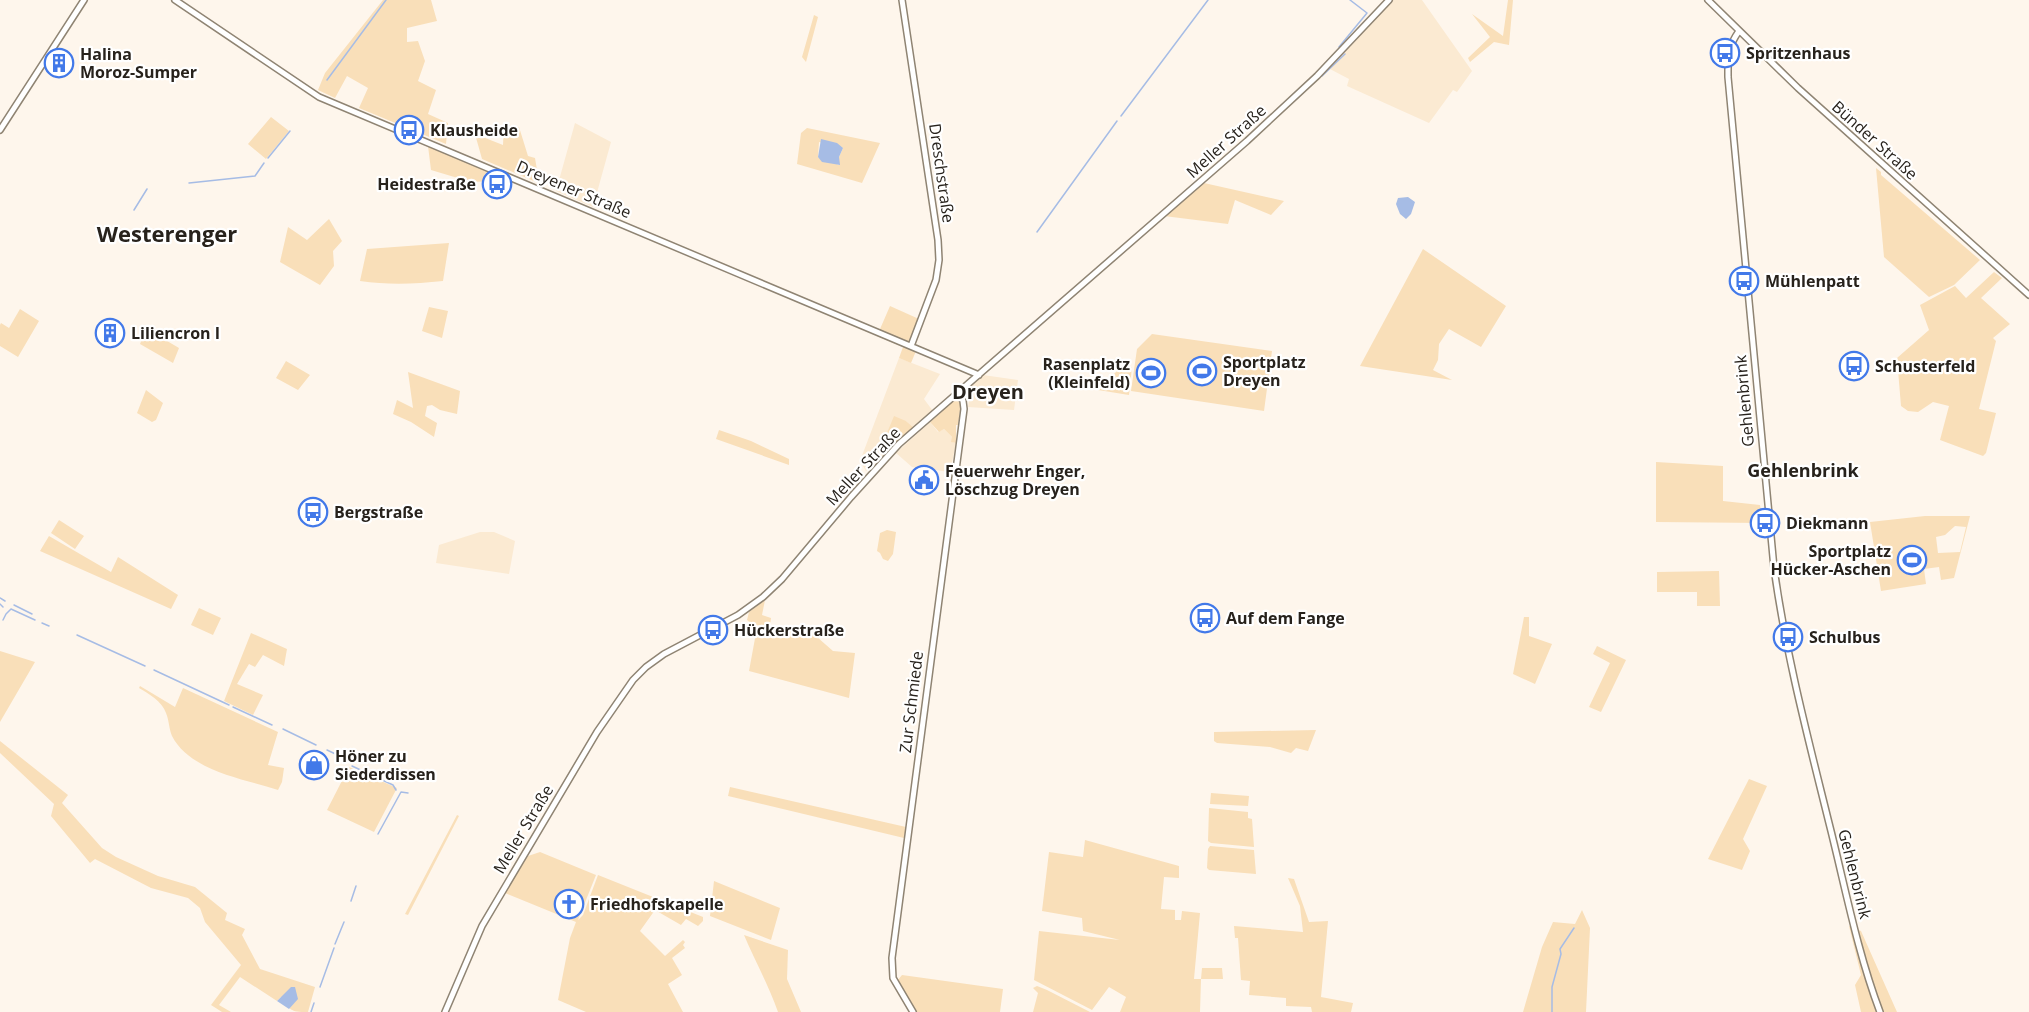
<svg xmlns="http://www.w3.org/2000/svg" width="2029" height="1012" font-family="'Open Sans',sans-serif">
  <style>
    .built { fill: #fbead2 }
    .green { fill: #f9dfb9; fill-rule: evenodd }
    .water { fill: #a6bce5 }
    .lines { fill: none; stroke-linecap: round; stroke-linejoin: round }
    .stream { stroke: #a6bce5; stroke-width: 1.5 }
    .secondary-casing { stroke: #8f8473; stroke-width: 8 }
    .secondary { stroke: #fff; stroke-width: 5 }
    .labels { text-anchor: middle; dominant-baseline: central; stroke-width: 4.5; stroke-linejoin: round; paint-order: stroke }
    .poi-label { font-size: 16px; font-weight: bold; fill: #27221c; stroke: #fff; text-anchor: start }
    .street-label { font-size: 16px; fill: #27221c; stroke: #fff }
    .neighbourhood-label { font-size: 18px; font-weight: bold; fill: #27221c; stroke: #fff }
    .quarter-label { font-size: 20px; font-weight: bold; fill: #27221c; stroke: #fff }
    .district-label { font-size: 22px; font-weight: bold; fill: #27221c; stroke: #fff }
  </style>
  <rect width="100%" height="100%" fill="#fef6ec"/>
  <path class="built" d="M1391,0h31l50,71 -15,21 -4,-2 -24,33 -82,-37 2,-7 -21,-11z
    M575,123l36,19 -18,65 -37,-16z
    M899,358l41,16 -16,25 9,12 -20,16 -7,-6 -24,24 8,5 -24,21 -6,-10z
    M983,375l35,5 -4,30 -46,-3 3,-21z
    M930,422l8,10 6,-3 8,8v5l4,1 -6,29 -38,-5 -16,-14z
    M480,532h14l21,9 -6,33 -73,-11 3,-18z"/>
  <path class="green" d="M383,0h48l6,21 -30,7v14l11,-1 7,20 -7,20 18,9 -8,24 20,9 -2,21 -87,-36 9,-20 -21,-12 -12,22 -17,-8 7,-17z
    M1508,0h5l-4,45 -15,-3 -24,20 -2,-4 22,-21 -18,-23 31,22z
    M814,15l4,2 -12,45 -4,-5z
    M271,117l18,14 -23,28 -18,-15z
    M504,124l15,3 9,29 7,2 2,12 -1,12 -54,-23 -7,-25 28,11z
    M807,128l73,15 -18,40 -65,-19 4,-31zM819,142l24,6 -4,9v8l-21,-8z
    M428,146l62,25 2,10 -21,1 -40,-12z
    M1876,168l5,4v3l99,85 -26,25 -25,12 -45,-40z
    M1204,183l80,18 -13,14 -36,-15 -7,24 -64,-8z
    M329,219l13,22 -9,10 1,15 -14,19 -40,-23 8,-35 19,13z
    M449,243l-6,38c-28,3 -55,4 -83,0l7,-32z
    M1423,249l83,57 -25,41 -32,-18 -10,15 -1,16 -5,10 19,10 -92,-14z
    M1994,272l8,6 -21,20 29,26 -17,14 3,3 -17,68 17,4 -10,40 -3,3 -43,-16 9,-34 -16,-4 -15,10 -10,-1 -7,-5 -4,-48 32,-28 -9,-25 35,-19 11,12z
    M890,306l29,13 -13,28 10,4 -5,12 -12,-5 4,-11 -26,-11z
    M429,307l19,4 -6,27 -20,-7z
    M20,309l19,12 -21,36 -18,-11v-21l1,-2 8,5z
    M147,327l16,8 -1,3 17,10 -6,15 -33,-19z
    M1152,334l120,17 -8,60 -133,-20 6,-42z
    M286,361l24,14 -12,15 -22,-12z
    M1123,365l9,2 -3,28 -31,-5z
    M408,372l52,19 -3,23 -17,-4 -8,-5 -5,1 -2,10 12,7 -3,14 -23,-15 -18,-8 4,-14 16,8z
    M146,390l17,13 -7,17 -4,2 -15,-9z
    M953,401h5l3,3 -3,21h-2v18l-5,-1 1,-5 -8,-8 -5,3 -9,-10z
    M894,416l12,5 7,6 -23,23 -8,-5z
    M719,430l32,11 38,18v6l-73,-26z
    M1656,462l67,4v35l37,4 3,18 -107,-1z
    M1925,516h45l-16,62 -13,2 -2,-13 -15,2 2,15 -45,7 -11,-69zM1955,526l11,1 -6,25 -22,1 -2,-16 9,-2z
    M59,520l25,16 -9,13 -24,-16z
    M887,530l9,2 -3,22 -5,7 -5,-2 -3,-6 -3,-2 3,-18z
    M49,536l62,36 7,-15 60,38 -7,14 -131,-58z
    M1719,571l1,35h-23v-14h-40v-20z
    M765,600l-3,15 9,3 -1,8 -17,-1 -6,-5 2,-8z
    M199,608l22,10 -8,17 -22,-10z
    M1524,617h5v19l23,8 -17,40 -22,-10z
    M809,630l24,21 22,2 -6,45 -100,-27 7,-38z
    M251,633l36,16 -3,17 -21,-11 -8,12 -6,-3 -12,20 26,11 -10,20 -29,-14z
    M1597,646l29,14 -25,52 -12,-5 21,-44 -17,-9z
    M0,651l35,11 -35,60z
    M140,686l35,21 8,-19 95,44 -10,33 16,3 -2,14 -4,8c-34,-11 -88,-19 -106,-54 -3,-7 -3,-16 -6,-23 -4,-12 -17,-19 -27,-25z
    M1316,730l-8,21 -12,-3 -5,5 -21,-6 -53,-4 -3,-2v-9z
    M0,741l68,54 -6,8 40,45 14,9 42,19 37,11 32,26 -2,7 20,9 -3,6 18,34 55,18 -7,25c-19,0 -17,-2 -27,-15l-4,4 -37,-24 -21,28 12,7h-9l-11,-7 30,-40 -36,-43 -5,-14 -12,-10 -37,-10 -56,-29 -5,4 -39,-47 3,-12 -54,-51z
    M349,767l48,21 -23,44 -47,-22z
    M1749,779l18,7 -24,53 7,12 -8,19 -34,-11z
    M730,787l176,40 -2,11 -176,-42z
    M1211,793l38,3 -1,10 -38,-2z
    M1209,808l39,4v6l4,1 2,28 -43,-4 -3,-2z
    M457,815l2,1 -51,99 -3,-1z
    M1085,840l94,26v12l-15,-1 -3,32 14,1v10h6l1,-9 18,2 -6,66h7l1,-11h20l1,11h-22l-1,33h-80l6,-15 -17,-10 -17,23 -58,-30 5,-49 81,9 -37,-9 -1,-13 -40,-7 7,-59 34,5z
    M1210,846l44,4 2,24 -47,-4 -2,-2 1,-19z
    M540,852l56,23 -18,45 5,-5 15,-40 105,42v4l-5,5 -12,-7 -5,6 -26,-15 -15,21 25,25 18,-16 2,2 -2,3 2,3 -13,10 10,17 -14,9 15,28h-97l-28,-12 12,-62 6,-16 -71,-29 23,-37z
    M1288,878l6,1 15,43 19,-1 -7,76 32,6 -2,9h-39l-1,-5 -25,-1v-8l-37,-3 1,-14 -9,-1 -3,-42h-3l-1,-12 69,6 -3,-26z
    M714,881l66,27 -9,32 -61,-24z
    M1582,910l8,18 -4,84h-63l19,-65 11,-25 22,2z
    M1849,926l12,5 36,81h-36l-6,-27 6,-10z
    M744,935l44,15 -1,29 14,33h-23c-9,-26 -23,-51 -34,-77z
    M902,975l101,14 -3,23h-84l-19,-31z
    M1037,986l10,4 43,22h-57l5,-19 -5,-5z"/>
  <path class="water" d="M821,139l16,4 6,5 -4,9 1,8 -18,-3 -4,-5z
    M1408,197l7,5 -4,12 -5,5 -6,-5 -4,-10 2,-6z
    M291,987h4l3,12 -9,10 -12,-8z"/>
  <g class="lines">
    <path class="stream" d="M1339,47l28,-34 -17,-13
      M1322,76l23,-22
      M327,80l59,-80
      M1121,116l87,-116
      M268,158l22,-27
      M189,183l66,-7 9,-13
      M134,210l13,-21
      M1037,232l80,-111
      M0,598l5,3
      M0,604l3,3
      M14,605l18,9
      M3,620l3,-6 5,-5 24,11
      M42,623l7,3
      M77,635l68,31
      M154,670l75,35
      M233,707l39,18
      M283,729l33,16
      M327,750l19,9
      M352,766l41,19 3,5
      M378,834l23,-42 7,1
      M351,901l5,-15
      M335,944l9,-22
      M320,987l14,-39
      M311,1012l3,-9
      M1552,1012v-25l9,-33 -1,-5 14,-21"/>
    <g class="secondary-casing">
      <path id="secondary" d="M175,0l144,97 660,278
        M902,0l36,240 1,20 -3,20 -25,66
        M1708,0l90,88 231,207
        M1739,31c-12,17 -11,26 -11,46l46,491c12,87 34,170 55,255 16,63 28,128 51,189
        M0,130l84,-130
        M445,1012l37,-86 115,-194 36,-52 13,-13 18,-13 74,-39 25,-18 19,-18 69,-82 48,-53 348,-303 70,-65 72,-76
        M913,1012l-20,-34 -1,-20 72,-549 -1,-8 -5,-9"/>
    </g>
    <use href="#secondary" class="secondary"/>
  </g>
  <defs>
    <g id="bus-ring" transform="scale(1.5)"><circle r="9.5" fill="#fff" stroke="#4279e9" stroke-width="1.5"/><path d="M-5-6H5V4H4V6H2V4H-2V6H-4V4H-5ZM-3.5-4V0h7V-4ZM-3.5 1.2v1.5H-2V1.2ZM2 1.2v1.5H3.5V1.2Z" fill="#4279e9"/></g>
    <g id="building-ring" transform="scale(1.5)"><circle r="9.5" fill="#fff" stroke="#4279e9" stroke-width="1.5"/><path d="M-4-6H4V6H1V3H-1V6H-4ZM-2.5-4.3h1.7v1.8h-1.7ZM.8-4.3h1.7v1.8H.8ZM-2.5-1h1.7V.8h-1.7ZM.8-1h1.7V.8H.8Z" fill="#4279e9"/></g>
    <g id="stadium-ring" transform="scale(1.5)"><circle r="9.5" fill="#fff" stroke="#4279e9" stroke-width="1.5"/><path d="M0-5a6.5 5 0 1 0 0 10a6.5 5 0 1 0 0-10ZM-3.5-1.8h7v3.6h-7Z" fill="#4279e9"/></g>
    <g id="civic-ring" transform="scale(1.5)"><circle r="9.5" fill="#fff" stroke="#4279e9" stroke-width="1.5"/><path d="M-.6-6.5H3V-4.5H.6V-3L4-1V1h2V6H-6V1h2V-1L-.6-3ZM-1.2 2.5V6h2.4V2.5Z" fill="#4279e9"/></g>
    <g id="shop-ring" transform="scale(1.5)"><circle r="9.5" fill="#fff" stroke="#4279e9" stroke-width="1.5"/><path d="M-5-2.5h2.3a2.7 3.5 0 0 1 5.4 0H5L5.5 6h-11ZM-1.5-2.5h3a1.5 2.3 0 0 0-3 0Z" fill="#4279e9"/></g>
    <g id="church-ring" transform="scale(1.5)"><circle r="9.5" fill="#fff" stroke="#4279e9" stroke-width="1.5"/><path d="M-1.2-6h2.4v3.5h3.3v2.4h-3.3V6h-2.4V-.1h-3.3v-2.4h3.3Z" fill="#4279e9"/></g>
  </defs>
  <g fill-rule="evenodd">
    <use href="#bus-ring" x="1725" y="53"/>
    <use href="#building-ring" x="59" y="63"/>
    <use href="#bus-ring" x="409" y="130"/>
    <use href="#bus-ring" x="497" y="184"/>
    <use href="#bus-ring" x="1744" y="281"/>
    <use href="#building-ring" x="110" y="333"/>
    <use href="#bus-ring" x="1854" y="366"/>
    <use href="#stadium-ring" x="1202" y="371"/>
    <use href="#stadium-ring" x="1151" y="373"/>
    <use href="#civic-ring" x="924" y="480"/>
    <use href="#bus-ring" x="313" y="512"/>
    <use href="#bus-ring" x="1765" y="523"/>
    <use href="#stadium-ring" x="1912" y="560"/>
    <use href="#bus-ring" x="1205" y="618"/>
    <use href="#bus-ring" x="713" y="630"/>
    <use href="#bus-ring" x="1788" y="637"/>
    <use href="#shop-ring" x="314" y="765"/>
    <use href="#church-ring" x="569" y="904"/>
  </g>
  <g class="labels">
    <g class="poi-label">
      <text x="1746" y="53">Spritzenhaus</text>
      <text x="80" y="54">Halina<tspan x="80" dy="18">Moroz-Sumper</tspan></text>
      <text x="430" y="130">Klausheide</text>
      <text x="476" y="184" text-anchor="end">Heidestraße</text>
      <text x="1765" y="281">Mühlenpatt</text>
      <text x="131" y="333">Liliencron I</text>
      <text x="1223" y="362">Sportplatz<tspan x="1223" dy="18">Dreyen</tspan></text>
      <text x="1130" y="364" text-anchor="end">Rasenplatz<tspan x="1130" dy="18">(Kleinfeld)</tspan></text>
      <text x="1875" y="366">Schusterfeld</text>
      <text x="945" y="471">Feuerwehr Enger,<tspan x="945" dy="18">Löschzug Dreyen</tspan></text>
      <text x="334" y="512">Bergstraße</text>
      <text x="1786" y="523">Diekmann</text>
      <text x="1891" y="551" text-anchor="end">Sportplatz<tspan x="1891" dy="18">Hücker-Aschen</tspan></text>
      <text x="1226" y="618">Auf dem Fange</text>
      <text x="734" y="630">Hückerstraße</text>
      <text x="1809" y="637">Schulbus</text>
      <text x="335" y="756">Höner zu<tspan x="335" dy="18">Siederdissen</tspan></text>
      <text x="590" y="904">Friedhofskapelle</text>
    </g>
    <g class="street-label">
      <text transform="translate(1875 140) rotate(42)">Bünder Straße</text>
      <text transform="translate(1226 141) rotate(-42)">Meller Straße</text>
      <text transform="translate(942 173) rotate(82)">Dreschstraße</text>
      <text transform="translate(574 189) rotate(23)">Dreyener Straße</text>
      <text transform="translate(1744 401) rotate(-95)">Gehlenbrink</text>
      <text transform="translate(863 466) rotate(-47)">Meller Straße</text>
      <text transform="translate(911 702) rotate(-83)">Zur Schmiede</text>
      <text transform="translate(523 829) rotate(-59)">Meller Straße</text>
      <text transform="translate(1855 874) rotate(76)">Gehlenbrink</text>
    </g>
    <g class="neighbourhood-label">
      <text x="1803" y="470">Gehlenbrink</text>
    </g>
    <g class="quarter-label">
      <text x="988" y="391">Dreyen</text>
    </g>
    <g class="district-label">
      <text x="167" y="233">Westerenger</text>
    </g>
  </g>
</svg>
